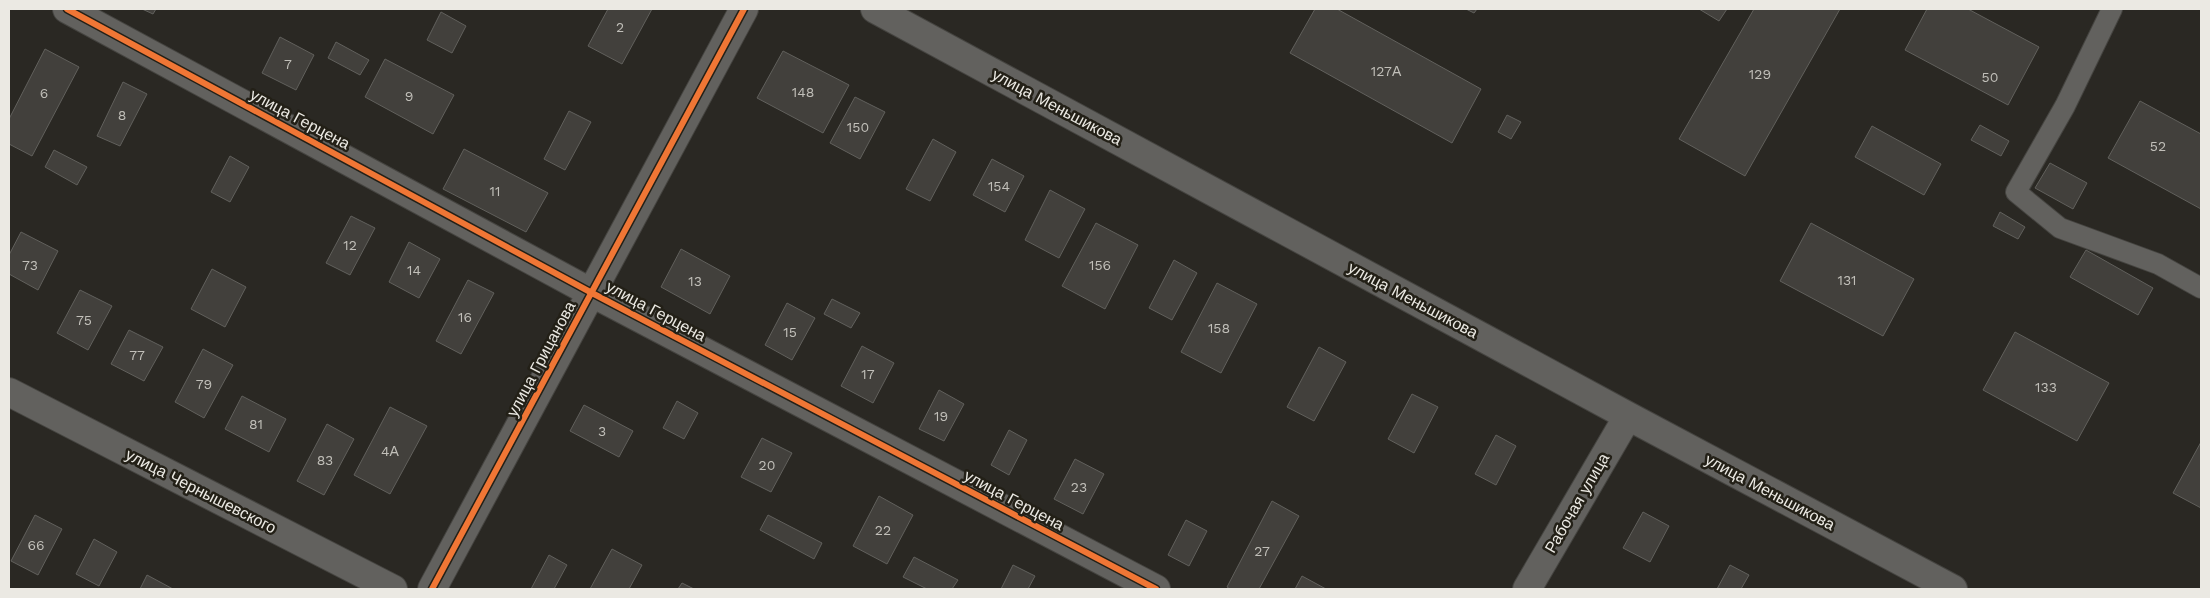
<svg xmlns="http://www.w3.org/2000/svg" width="2210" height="598" font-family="'Work Sans',sans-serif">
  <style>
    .building { fill: #42403c; stroke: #61605c }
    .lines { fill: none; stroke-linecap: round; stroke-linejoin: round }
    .lane-casing { stroke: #454440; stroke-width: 22 }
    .street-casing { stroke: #454440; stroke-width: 30 }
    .secondary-casing { stroke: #454440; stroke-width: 30 }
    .lane { stroke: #62615e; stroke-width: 20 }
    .street { stroke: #62615e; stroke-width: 28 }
    .secondary { stroke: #62615e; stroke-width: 28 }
    .cycleway-casing { stroke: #232017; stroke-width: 9 }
    .cycleway { stroke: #f07635; stroke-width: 6 }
    .labels { text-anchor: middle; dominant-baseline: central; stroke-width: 5; stroke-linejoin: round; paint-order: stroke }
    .number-label { font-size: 14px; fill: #c1bfb9 }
    .street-label { font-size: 16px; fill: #ebe9e3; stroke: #232017 }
  </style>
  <rect width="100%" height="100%" fill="#2a2823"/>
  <path class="building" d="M142,9h14l-3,5z
    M608,9h44l-30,55 -34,-18z
    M1315,9h22l144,80 -29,54 -162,-90z
    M1466,9h11l-3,4z
    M1699,9h28l-8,12z
    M1754,9h86l-95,167 -66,-37z
    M1927,9h41l71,38 -31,58 -103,-55z
    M441,12l25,14 -14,27 -25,-13z
    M280,37l34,18 -18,35 -34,-17z
    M336,42l33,18 -9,15 -32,-17z
    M45,49l34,18 -47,89 -23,-12v-25z
    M783,51l66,34 -26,48 -66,-35z
    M385,59l69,36 -21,39 -68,-37z
    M123,82l24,12 -27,52 -23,-10z
    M855,97l30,15 -25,47 -30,-16z
    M2140,101l61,33v75l-93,-51z
    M569,111l22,11 -26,48 -21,-11z
    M1507,115l14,7 -10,17 -13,-7z
    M1980,125l29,16 -8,15 -30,-16z
    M1872,126l69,38 -17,31 -69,-38z
    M933,139l23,13 -26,49 -24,-12z
    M464,149l84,44 -22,39 -83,-43z
    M54,150l33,17 -10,18 -32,-18z
    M230,156l19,11 -19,35 -19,-10z
    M992,159l32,17 -19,36 -32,-17z
    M2050,163l37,20 -14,26 -38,-21z
    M1050,190l35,19 -26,49 -34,-18z
    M2000,212l25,15 -7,12 -25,-13z
    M351,216l24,12 -25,47 -24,-12z
    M1096,223l42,22 -33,64 -43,-23z
    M1811,223l103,56 -31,57 -103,-55z
    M21,232l37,19 -20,39 -29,-16v-19z
    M409,242l31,17 -21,39 -30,-16z
    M681,249l49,27 -20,38 -49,-27z
    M2086,250l67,38 -15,27 -68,-38z
    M1174,260l23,13 -25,47 -23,-12z
    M212,269l34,18 -21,40 -34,-18z
    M468,280l26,13 -33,61 -25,-13z
    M1217,283l40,21 -36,69 -40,-21z
    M80,290l32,16 -24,44 -31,-17z
    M832,299l28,14 -9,15 -27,-14z
    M787,303l28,15 -23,42 -27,-15z
    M129,330l34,17 -19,34 -33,-17z
    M2015,332l94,51 -32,58 -94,-51z
    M862,346l32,17 -21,40 -32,-17z
    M1319,347l27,15 -32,59 -27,-14z
    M203,349l30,16 -29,53 -29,-16z
    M939,390l25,14 -20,37 -25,-12z
    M1412,394l26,13 -24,46 -26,-14z
    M242,396l44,23 -17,33 -44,-23z
    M677,401l21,12 -14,26 -21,-11z
    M584,405l49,26 -14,26 -49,-26z
    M390,407l37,19 -37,68 -36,-19z
    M327,424l27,15 -30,56 -27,-14z
    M1009,430l18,10 -18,35 -18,-10z
    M1496,435l20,11 -20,39 -21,-11z
    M762,438l30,15 -21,39 -30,-15z
    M2201,442v66l-28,-15z
    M1075,459l29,15 -21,40 -29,-15z
    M879,496l34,19 -26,49 -34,-18z
    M1272,501l27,15 -40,73h-29l-3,-2z
    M1643,512l26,14 -19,36 -27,-14z
    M35,515l27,14 -24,46 -27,-14z
    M768,515l54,28 -8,16 -54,-29z
    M1186,520l21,11 -18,35 -21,-11z
    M94,539l23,13 -18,34 -23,-12z
    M612,549l30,16 -13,24h-39z
    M549,555l18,10 -13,24h-23z
    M914,557l44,23 -6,9h-25l-24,-12z
    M1013,565l22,11 -7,13h-27z
    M1730,565l19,10 -8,14h-24z
    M147,575l26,14h-33z
    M1302,576l24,13h-31z
    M682,583l12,6h-16z"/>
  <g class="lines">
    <g class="lane-casing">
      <path id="lane" d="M2112,9l-47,97 -49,86 44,36 98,36 43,24"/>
    </g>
    <g class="street-casing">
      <path id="street" d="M67,9l525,284 564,296
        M9,392l384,197
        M432,589l312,-580"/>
    </g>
    <g class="secondary-casing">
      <path id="secondary" d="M875,9l753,407 325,173
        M1527,589l101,-173"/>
    </g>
    <use href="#lane" class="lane"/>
    <use href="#street" class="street"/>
    <use href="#secondary" class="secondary"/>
    <g class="cycleway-casing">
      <path id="cycleway" d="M67,9l525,284 564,296
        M432,589l312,-580"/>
    </g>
    <use href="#cycleway" class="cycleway"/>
  </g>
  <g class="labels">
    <g class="number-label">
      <text x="620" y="27">2</text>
      <text x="288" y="64">7</text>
      <text x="1386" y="71">127А</text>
      <text x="1760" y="74">129</text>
      <text x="1990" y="77">50</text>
      <text x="803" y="92">148</text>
      <text x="44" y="93">6</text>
      <text x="409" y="96">9</text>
      <text x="122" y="115">8</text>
      <text x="858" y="127">150</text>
      <text x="2158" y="146">52</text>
      <text x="999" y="186">154</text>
      <text x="495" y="191">11</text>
      <text x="350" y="245">12</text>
      <text x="30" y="265">73</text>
      <text x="1100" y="265">156</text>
      <text x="414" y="270">14</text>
      <text x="1847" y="280">131</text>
      <text x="695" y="281">13</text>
      <text x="465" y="317">16</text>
      <text x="84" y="320">75</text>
      <text x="1219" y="328">158</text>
      <text x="790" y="332">15</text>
      <text x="137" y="355">77</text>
      <text x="868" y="374">17</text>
      <text x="204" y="384">79</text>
      <text x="2046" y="387">133</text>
      <text x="941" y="416">19</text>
      <text x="256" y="424">81</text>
      <text x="602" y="431">3</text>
      <text x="390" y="451">4А</text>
      <text x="325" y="460">83</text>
      <text x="767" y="465">20</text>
      <text x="1079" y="487">23</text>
      <text x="883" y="530">22</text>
      <text x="36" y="545">66</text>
      <text x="1262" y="551">27</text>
    </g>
    <g class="street-label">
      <text transform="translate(1057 107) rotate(28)">улица Меньшикова</text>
      <text transform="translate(300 119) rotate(28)">улица Герцена</text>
      <text transform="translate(1413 300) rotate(28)">улица Меньшикова</text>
      <text transform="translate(656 311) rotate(28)">улица Герцена</text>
      <text transform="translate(541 359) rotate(-62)">улица Грицанова</text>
      <text transform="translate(201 491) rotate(27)">улица Чернышевского</text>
      <text transform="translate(1770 492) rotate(28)">улица Меньшикова</text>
      <text transform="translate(1014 500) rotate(28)">улица Герцена</text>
      <text transform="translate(1577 503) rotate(-60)">Рабочая улица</text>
    </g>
  </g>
  <rect width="2210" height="598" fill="none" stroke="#ebe9e3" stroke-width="20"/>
</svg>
